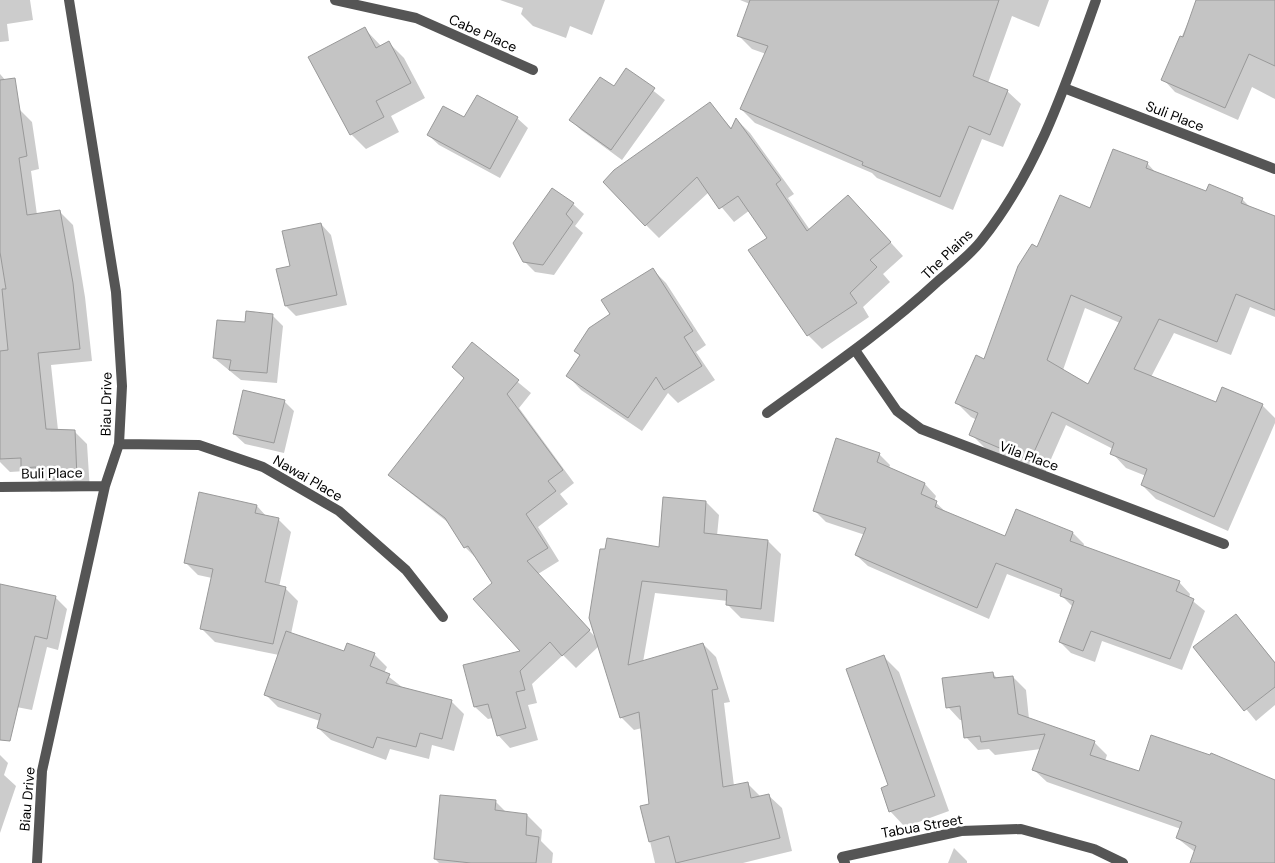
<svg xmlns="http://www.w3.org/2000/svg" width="1275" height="863" font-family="'DM Sans',sans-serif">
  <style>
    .shadow { fill: #0003; fill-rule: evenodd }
    .building { fill: #c4c4c4; stroke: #999; fill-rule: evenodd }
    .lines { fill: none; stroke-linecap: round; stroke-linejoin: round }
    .street { stroke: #555; stroke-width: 10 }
    .labels { text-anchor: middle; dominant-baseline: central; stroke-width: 5; stroke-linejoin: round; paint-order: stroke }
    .street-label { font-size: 14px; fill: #000; stroke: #fff }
  </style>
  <rect width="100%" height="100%" fill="#fff"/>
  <path class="shadow" d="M0,0h30l3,20 -26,4 2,17 -9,1z
    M500,0h105l-13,35 -22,-9 -4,12 -33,-12 -12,-12 2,-6z
    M740,0h309l-10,27 -27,-11 -24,67 19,8 14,13 -18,43 -21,-8 -29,71 -76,-32 -5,-5 -117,-50 -14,-14 25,-55 -14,-5 -13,-13 11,-32z
    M1198,0h77v99l-23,-12 -14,33 -63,-28 -12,-13z
    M365,29l16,17 7,-4 16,16 21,40 -34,18 8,16 -33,17 -15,-15z
    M627,70l38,30 -43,60 -41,-30 -10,-10 43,-32z
    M0,74l13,15 6,20 13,13 7,47 -8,2 6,44 23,-3 13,13 12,72 7,64 -41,4 7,65 16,1 13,13 3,47 -39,1 -25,-21 -16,1 -10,-10v-206h2l-2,-13z
    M710,104l22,25 5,-9 13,13 44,61 -6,4 22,32 51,-20 42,46 -20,18 7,8 -27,25 6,10 -47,32 -14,-14 -58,-84 19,-13 -19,-28 -16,12 -25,-30 -50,46 -13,-13z
    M517,118l11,10 -28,50 -61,-33 -11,-10 37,-16z
    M1147,163l10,11 50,19 35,6 10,10 23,9v99l-25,-10 -19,48 -57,-22 -23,44 65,27 46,1 13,13v5l-47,108 -72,-32 -14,-14 4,-9 -20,-8 -14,-15 1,-4 -47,-24 -22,50 -59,-27 -14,-14 6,-14 -6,-3 -14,-14 28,-42 52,-112 54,-39zM1085,308l35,15 -31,62 -26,-15z
    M573,204l11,10 -9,12 8,7 -29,42 -19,-3 -11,-11z
    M321,224l10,11 16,70 -51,11 -10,-10 5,-39z
    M652,269l14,14 40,62 -10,7 19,28 -37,23 -10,-10 -26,38 -61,-41 -13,-14 13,-20 -6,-5z
    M272,315l11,11 -6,57 -36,-3 -27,-22 32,-34z
    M472,344l59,49 -12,15 55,75 -14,11 8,10 -30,23 21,34 -21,13 58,64 65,-89 45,-47 13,13 -2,21 51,5 13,13 -7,68 -33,-4 -13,-13v-4l-73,-8 -12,69 60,-18 13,13 14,45 -6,1 10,83 13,-3 14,14 7,-2 14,13 10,43 -49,12h-88l-13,-56 9,-2 -9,-77 -8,2 -13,-13 -22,-71 -23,22 -13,-13 -31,29 5,19 -9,2 10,35 -28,8 -12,-13 -5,-17 -5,1 -13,-12 -10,-41 58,-15 -30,-68 -15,-23 -13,-13 -15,-23 -47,-37 -13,-12 75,-97z
    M284,401l10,10 -10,42 -39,-9 -11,-10z
    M879,454l11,11 -1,4 36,15 11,12 -2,5 14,13 58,23 67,-4 11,11 -1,3 96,35 11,12 -1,4 16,13 -23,59 -80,-29 -7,21 -24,-9 -11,-11 13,-35 -12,-12 -54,-21 -18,45 -121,-53 -12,-11 9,-20 -39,-13 -12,-12z
    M257,506l10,11 11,2 13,13 -12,55 6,1 13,13 -7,33 54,18 29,2 13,13 -3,6 18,14 49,14 13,13 -10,37 -22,-6 -3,14 -39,-10 -4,11 -55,-20 -13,-12 2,-7 -42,-14 -13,-13 14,-39 -64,-13 -14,-14 11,-50 -14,-3 -13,-13z
    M0,585l55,12 12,12 -9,41 -11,-3 -15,63 -26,-5 -6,26z
    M1236,615l39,47v43l-19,16 -61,-74z
    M884,657l15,15 50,139 -44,16 -15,-16z
    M992,673l6,6 15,-2 13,13 3,29 65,23 13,13 -2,6 35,12 135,35v55h-84l4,-11 -18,-14 4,-9 -134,-47 -13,-12 7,-21 -46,6 -6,-6 -11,1 -12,-13 -3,-17h-3l-12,-13z
    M0,755l8,8 -4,12 12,11 -16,47z
    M495,801l12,12 20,2 15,15 -1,11 12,12 -1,10h-113l-4,-4z
    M954,848l13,13v2h-19z"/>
  <path class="building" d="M750,0h249l-26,76 35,14 -18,45 -21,-9 -29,71 -78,-32 1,-3 -123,-53 28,-63 -31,-10z
    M1196,0h79v66l-26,-12 -24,54 -64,-28 19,-44 3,1z
    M365,27l11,21 13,-7 22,42 -35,18 8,16 -34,18 -42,-78z
    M626,68l29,20 -44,62 -42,-30 31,-43 14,9z
    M15,78l12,78 -8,2 8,57 33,-5 13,73 7,66 -42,4 8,76 29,1 2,48 -40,2 -1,-13 -15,1v-10l-21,1v-108l8,-1 -6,-61h4l-6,-37v-172z
    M477,95l41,22 -28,52 -63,-34 16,-29 21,11z
    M710,102l21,27 5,-11 45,62 -5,4 31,47 41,-36 43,47 -21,18 7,7 -27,26 7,10 -50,33 -59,-86 19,-12 -29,-42 -19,13 -22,-32 -52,49 -42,-44 11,-12z
    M1113,149l35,13 -2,6 60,23 3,-7 34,14 -2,5 34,13v94l-39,-16 -19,48 -58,-23 -25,50 82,33 6,-15 41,17 -49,113 -73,-32 6,-16 -37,-15 4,-11 -62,-31 -22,49 -61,-26 9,-22 -23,-10 21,-48 8,4 34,-93 14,-22 5,3 23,-52 30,13zM1071,295l51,22 -34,67 -41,-24z
    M552,188l22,15 -8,11 7,8 -30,43 -20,-3 -10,-19z
    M321,223l16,72 -52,11 -9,-37 14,-3 -8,-35z
    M653,268l40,63 -9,6 18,29 -38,24 -8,-13 -28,41 -62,-42 14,-21 -6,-4 15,-23 21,-14 -9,-14z
    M246,311l27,3 -6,59 -38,-3 2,-10 -18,-2 4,-38 28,2z
    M472,342l47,38 -12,14 56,76 -15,11 8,10 -30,23 22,34 -21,13 63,69 -28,26 -12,-14 -30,29 5,19 -9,2 10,36 -29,8 -9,-32 -14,3 -11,-42 57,-14 -47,-52 19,-16 -24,-37 -4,2 -19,-30 -57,-43 76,-97 -12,-11z
    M243,390l42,10 -11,43 -41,-9z
    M836,438l44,15 -3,9 48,21 -4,11 16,7 -2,6 70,29 11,-27 57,23 -3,9 110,40 -4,10 18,8 -24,60 -79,-28 -8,20 -24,-9 15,-41 -14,-5 2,-7 -66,-26 -19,45 -122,-53 11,-27 -53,-17z
    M199,492l58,13 -2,8 24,5 -14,64 21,5 -13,57 -73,-15 13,-60 -29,-6z
    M663,497l43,4 -2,32 64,7 -7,69 -35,-4 1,-15 -85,-9 -14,84 75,-22 15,46 -6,1 11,97 25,-5 3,16 18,-4 11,44 -104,25 -7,-27 -20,6 -9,-36 9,-2 -10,-92 -19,6 -31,-100 11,-69h5l2,-11 52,9z
    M0,584l56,12 -9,43 -12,-3 -25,105 -10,-1z
    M1236,614l39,49v24l-31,24 -51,-64z
    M286,631l58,20 3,-8 28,10 -5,13 20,8 -4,9 66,17 -10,39 -22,-6 -4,14 -39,-10 -4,11 -56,-20 4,-14 -57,-19z
    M884,655l51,141 -46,16 -8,-24 7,-3 -42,-116z
    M993,672l1,6 19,-2 5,38 77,27 -5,14 49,16 12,-36 59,20 1,-2 64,27v83h-85l6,-17 -20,-8 6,-16 -150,-52 13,-36 -64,8 -1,-6 -16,2 -4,-32 -14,2 -4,-30z
    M440,795l56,5 -1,10 32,4 -1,21 13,2 -3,26h-65l-37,-4z"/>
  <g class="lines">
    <path class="street" d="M335,0l81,18 117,52
      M1064,88l211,81
      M855,350l42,61 24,18 303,115
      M767,413c58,-42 117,-82 170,-131 15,-13 32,-26 44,-41 57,-71 85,-157 115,-241
      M119,444l80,1 64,22 76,44 67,59 37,47
      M0,487l105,-1
      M37,863l5,-92 63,-285 14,-42 3,-58 -6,-94 -47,-292
      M845,863l-3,-6 119,-26 60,-2 73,20 29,14"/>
  </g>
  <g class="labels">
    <g class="street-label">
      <text transform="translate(483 33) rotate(24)">Cabe Place</text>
      <text transform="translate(1175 116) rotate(21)">Suli Place</text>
      <text transform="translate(947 254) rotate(-44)">The Plains</text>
      <text transform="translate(106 404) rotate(-89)">Biau Drive</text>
      <text transform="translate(1029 456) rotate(20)">Vila Place</text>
      <text transform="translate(52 473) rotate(-1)">Buli Place</text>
      <text transform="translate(308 478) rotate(30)">Nawai Place</text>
      <text transform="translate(27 799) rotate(-85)">Biau Drive</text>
      <text transform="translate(922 826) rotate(-10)">Tabua Street</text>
    </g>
  </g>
</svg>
